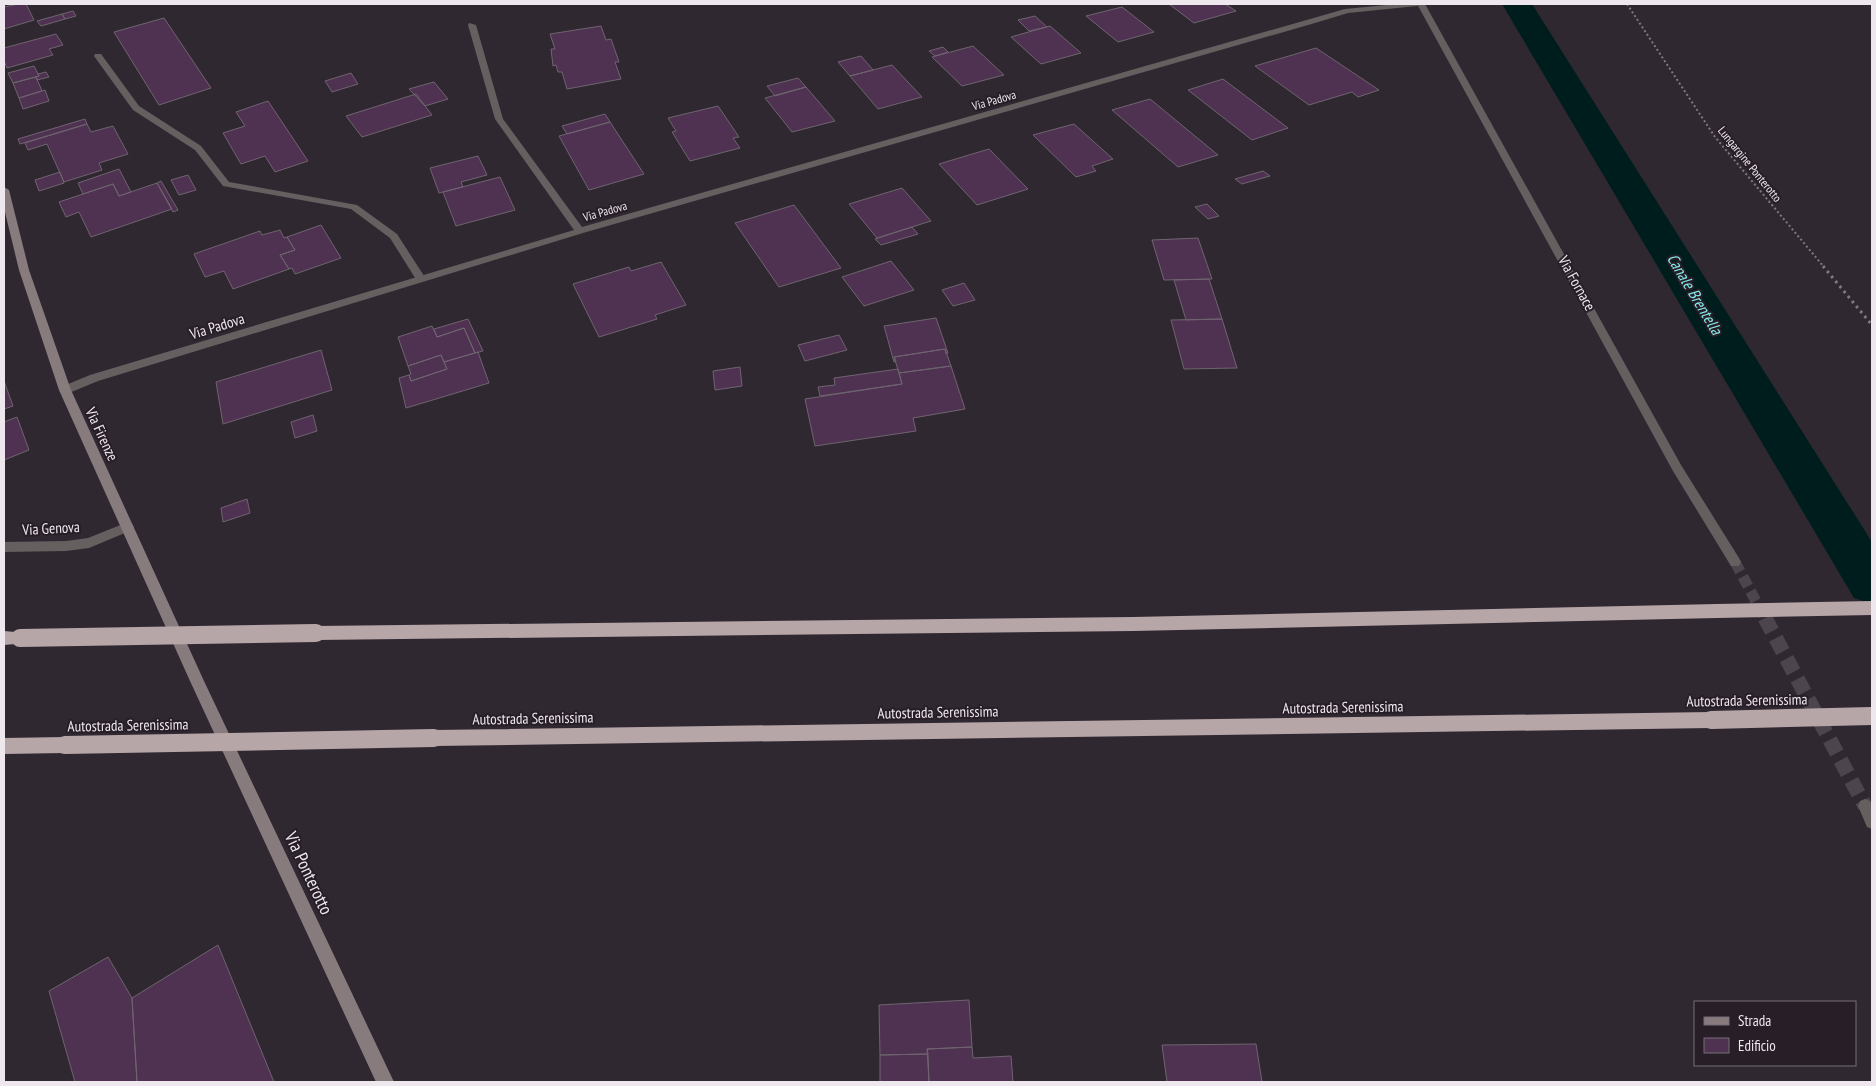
<svg xmlns="http://www.w3.org/2000/svg" width="1876" height="1086" font-family="'PT Sans Narrow',sans-serif">
  <style>
    .lines { fill: none; stroke-linecap: round; stroke-linejoin: round }
    .canal { fill: #001d1d; fill-rule: evenodd }
    .building { fill: #4f3251; stroke: #6e646f }
    .tertiary-tunnel-far1 { stroke: #4c454d; stroke-width: 11; stroke-dasharray: 11 5.5; stroke-linecap: butt }
    .tertiary-tunnel { stroke: #4c454d; stroke-width: 15; stroke-dasharray: 15 8; stroke-linecap: butt }
    .path-far1 { stroke: #807881; stroke-width: 2; stroke-dasharray: 2 2.5; stroke-linecap: butt }
    .path { stroke: #807881; stroke-width: 3; stroke-dasharray: 2.5 4; stroke-linecap: butt }
    .service { fill: #665f60; fill-rule: evenodd }
    .minor { fill: #665f60; fill-rule: evenodd }
    .tertiary { fill: #665f60; fill-rule: evenodd }
    .secondary { fill: #877b7d; fill-rule: evenodd }
    .motorway { fill: #b7a6a8; fill-rule: evenodd }
    .motorway-bridge-far1 { stroke: #b7a6a8; stroke-width: 14 }
    .motorway-bridge { stroke: #b7a6a8; stroke-width: 18 }
    .labels { text-anchor: middle; dominant-baseline: central; stroke-width: 4; stroke-linejoin: round; paint-order: stroke }
    .far-street-label { font-size: 12px; fill: #eee7ee; stroke: #271e27 }
    .street-label { font-size: 15px; fill: #eee7ee; stroke: #271e27 }
    .water-label { font-size: 16px; font-style: italic; fill: #85ebea; stroke: #271e27 }
    .near-street-label { font-size: 18px; fill: #eee7ee; stroke: #271e27 }
  </style>
  <rect width="100%" height="100%" fill="#302831"/>
  <g class="lines">
    <path class="canal" d="M1502,4h30l340,538v62l-18,-6z"/>
  </g>
  <path class="building" d="M18,4h8l8,16 -30,9v-22z
    M1169,4h56l11,7 -42,12z
    M1122,7l32,25 -36,10 -32,-26z
    M73,11l3,5 -11,3 -3,-5z
    M62,14l3,5 -24,7 -4,-5z
    M1035,16l12,11 -18,4 -11,-11z
    M164,18l47,70 -52,17 -45,-73z
    M601,26l5,14 5,-1 8,23h-4l6,17 -54,10 -5,-17h-4l-2,-7 -3,1 -2,-17h4l-5,-15z
    M1050,26l31,27 -40,11 -30,-27z
    M56,34l7,11 -14,4 4,6 -46,13 -3,-7v-13z
    M973,46l31,29 -42,11 -30,-29z
    M943,47l5,5 -13,4 -6,-5z
    M1316,48l63,42 -21,7 -6,-5 -43,13 -54,-39z
    M861,56l12,14 -23,6 -12,-14z
    M892,65l30,32 -44,12 -28,-33z
    M34,66l5,10 -26,7 -5,-10z
    M46,72l3,5 -12,3 -1,-3 3,-1 -1,-2z
    M351,73l7,11 -26,8 -7,-11z
    M36,77l6,14 -23,7 -6,-15z
    M798,78l8,9 -31,9 -8,-10z
    M1223,79l65,49 -36,12 -64,-50z
    M434,82l14,17 -23,7 -16,-17z
    M806,87l29,34 -43,11 -27,-34z
    M45,90l4,11 -26,8 -4,-11z
    M416,94l16,21 -70,22 -16,-21z
    M1150,99l68,56 -40,12 -66,-57z
    M268,101l40,60 -33,11 -10,-16 -24,8 -18,-31 22,-7 -9,-14z
    M718,106l21,31 -6,1 7,10 -50,13 -18,-29 4,-1 -8,-13z
    M605,114l5,8 -43,12 -5,-8z
    M85,119l2,5 -67,20 -2,-5z
    M610,122l34,52 -55,16 -30,-54z
    M87,124l4,8 22,-6 15,28 -29,9 3,7 -38,12 -17,-38 -19,6 -3,-7z
    M1074,124l39,35 -21,7 4,5 -20,6 -43,-42z
    M989,149l39,40 -51,16 -38,-41z
    M478,156l9,19 -26,7 2,5 -24,6 -9,-25z
    M119,169l12,23 -12,4 -6,-12 -30,10 -5,-11z
    M1263,171l7,5 -28,8 -7,-5z
    M60,172l4,11 -25,8 -4,-11z
    M188,175l8,15 -17,5 -8,-15z
    M500,177l15,33 -59,16 -13,-34z
    M161,181l17,29 -5,2 -16,-29z
    M157,183l15,26 -81,28 -12,-25 -13,5 -7,-15 54,-18 6,12z
    M902,188l29,33 -54,17 -28,-34z
    M1207,204l12,12 -11,3 -13,-12z
    M794,205l47,63 -62,19 -44,-64z
    M321,225l20,33 -46,16 -3,-6 -3,1 -9,-14 15,-5 -8,-13z
    M912,227l6,7 -37,11 -6,-6z
    M280,230l4,8 3,-1 8,13 -15,5 9,14 -56,20 -9,-18 -19,6 -11,-23 66,-23 2,4z
    M1198,238l14,41 -48,1 -12,-40z
    M891,261l23,29 -50,16 -22,-29z
    M661,262l25,43 -31,10 2,4 -58,18 -26,-53 56,-17 2,4z
    M1209,279l13,40 -36,1 -12,-40z
    M964,283l11,17 -22,6 -11,-16z
    M936,318l12,35 -2,1 -1,-5 -51,8 2,4 -2,1 -10,-36z
    M468,319l15,32 -8,2 -11,-25 -27,9 -3,-8z
    M1222,319l15,49 -53,1 -13,-49z
    M432,326l5,11 27,-9 11,25 -31,9 -3,-7 -33,11 -10,-29z
    M839,335l8,15 -42,11 -7,-16z
    M945,349l6,17 -52,7 -5,-16z
    M321,350l11,40 -109,34 -7,-42z
    M478,352l11,31 -83,25 -7,-30 10,-3 2,6 36,-12 -3,-7z
    M441,355l6,14 -36,12 -2,-6 2,-1 -3,-8z
    M951,366l14,43 -52,9 3,13 -101,15 -10,-47 97,-15 -3,-11z
    M740,367l2,19 -27,4 -2,-19z
    M898,369l4,15 -82,12 -2,-9 17,-2 -1,-7z
    M4,381l9,25 -9,3z
    M313,415l4,16 -22,7 -4,-16z
    M17,417l12,33 -25,10v-38z
    M247,499l3,14 -27,9 -2,-14z
    M218,945l56,137h-137l-5,-84z
    M108,957l24,41 5,84h-62l-26,-91z
    M969,1000l3,47 -45,2 1,5 -48,1 -1,-50z
    M1256,1044l6,38h-95l-5,-37z
    M972,1047l1,11 38,-2 2,26h-84l-2,-33z
    M928,1054l1,28h-49v-27z"/>
  <g class="lines">
    <path class="tertiary-tunnel-far1" d="M1735,562l31,58"/>
    <path class="tertiary-tunnel" d="M1765,618l100,188"/>
    <path class="path-far1" d="M1627,4l88,133 109,130"/>
    <path class="path" d="M1823,266l49,59"/>
    <path class="service" d="M95,54h6l38,52 62,40 28,36 128,23 40,29 29,45 -1,2h-8l-27,-43 -39,-29 -128,-23 -28,-36 -62,-40 -39,-54z"/>
    <path class="minor" d="M1397,4h24l-4,2 -69,7 -33,10 -732,210 -485,148 -29,12 -4,1 -6,-4 2,-3 29,-12 484,-145 -79,-111 -27,-94 1,-2 7,2 27,94 79,108 763,-218z
      M128,522l4,2 2,3 -2,3 -43,18 -23,3 -62,1v-10l62,-1 22,-3z"/>
    <path class="tertiary" d="M1417,4h8l256,461 58,93 2,4 -2,4h-8l-58,-95z
      M1865,799l5,2 2,5v23l-5,-2 -9,-21 2,-5z"/>
    <path class="secondary" d="M4,187l5,3 20,80 42,120 133,291 190,401h-18l-186,-401 -131,-291 -40,-120 -15,-62z"/>
    <path class="motorway" d="M1717,604l6,2 2,5 -2,5 -6,2 -584,13 -817,9 -6,-2 -2,-5 2,-5 6,-2 817,-9z
      M4,631l22,2 2,5 -2,5 -22,2z
      M1711,712l6,3 2,5 -2,5 -6,3 -1277,18 -6,-3 -3,-5 3,-5 6,-3z
      M65,737l6,2 3,6 -3,6 -6,2 -61,1v-16z"/>
    <path class="motorway-bridge-far1" d="M1717,611l155,-3"/>
    <path class="motorway-bridge" d="M20,638l296,-5
      M1711,720l161,-4
      M65,745l369,-7"/>
  </g>
  <g class="labels">
    <g class="far-street-label">
      <text transform="translate(994 100) rotate(-16)">Via Padova</text>
      <text transform="translate(1750 164) rotate(51)">Lungargine Ponterotto</text>
      <text transform="translate(605 211) rotate(-16)">Via Padova</text>
    </g>
    <g class="street-label">
      <text transform="translate(1577 283) rotate(61)">Via Fornace</text>
      <text transform="translate(217 326) rotate(-17)">Via Padova</text>
      <text transform="translate(102 434) rotate(65)">Via Firenze</text>
      <text transform="translate(51 528) rotate(-3)">Via Genova</text>
      <text transform="translate(1747 700) rotate(-1)">Autostrada Serenissima</text>
      <text transform="translate(1343 707) rotate(-1)">Autostrada Serenissima</text>
      <text transform="translate(938 712) rotate(-1)">Autostrada Serenissima</text>
      <text transform="translate(533 718) rotate(-1)">Autostrada Serenissima</text>
      <text transform="translate(128 725) rotate(-1)">Autostrada Serenissima</text>
    </g>
    <g class="water-label">
      <text transform="translate(1695 294) rotate(59)">Canale Brentella</text>
    </g>
    <g class="near-street-label">
      <text transform="translate(309 873) rotate(65)">Via Ponterotto</text>
    </g>
  </g>
  <rect width="1876" height="1086" fill="none" stroke="#eee7ee" stroke-width="10"/>
  <rect x="1694" y="1001" width="162" height="65" fill="#271e27" stroke="#776e77"/>
  <rect x="1704" y="1017" width="25" height="8" fill="#877b7d" stroke="#776e77"/>
  <text x="1738" y="1026" font-size="15" fill="#eee7ee">Strada</text>
  <rect x="1704" y="1038" width="25" height="15" fill="#4f3251" stroke="#776e77"/>
  <text x="1738" y="1051" font-size="15" fill="#eee7ee">Edificio</text>
</svg>
